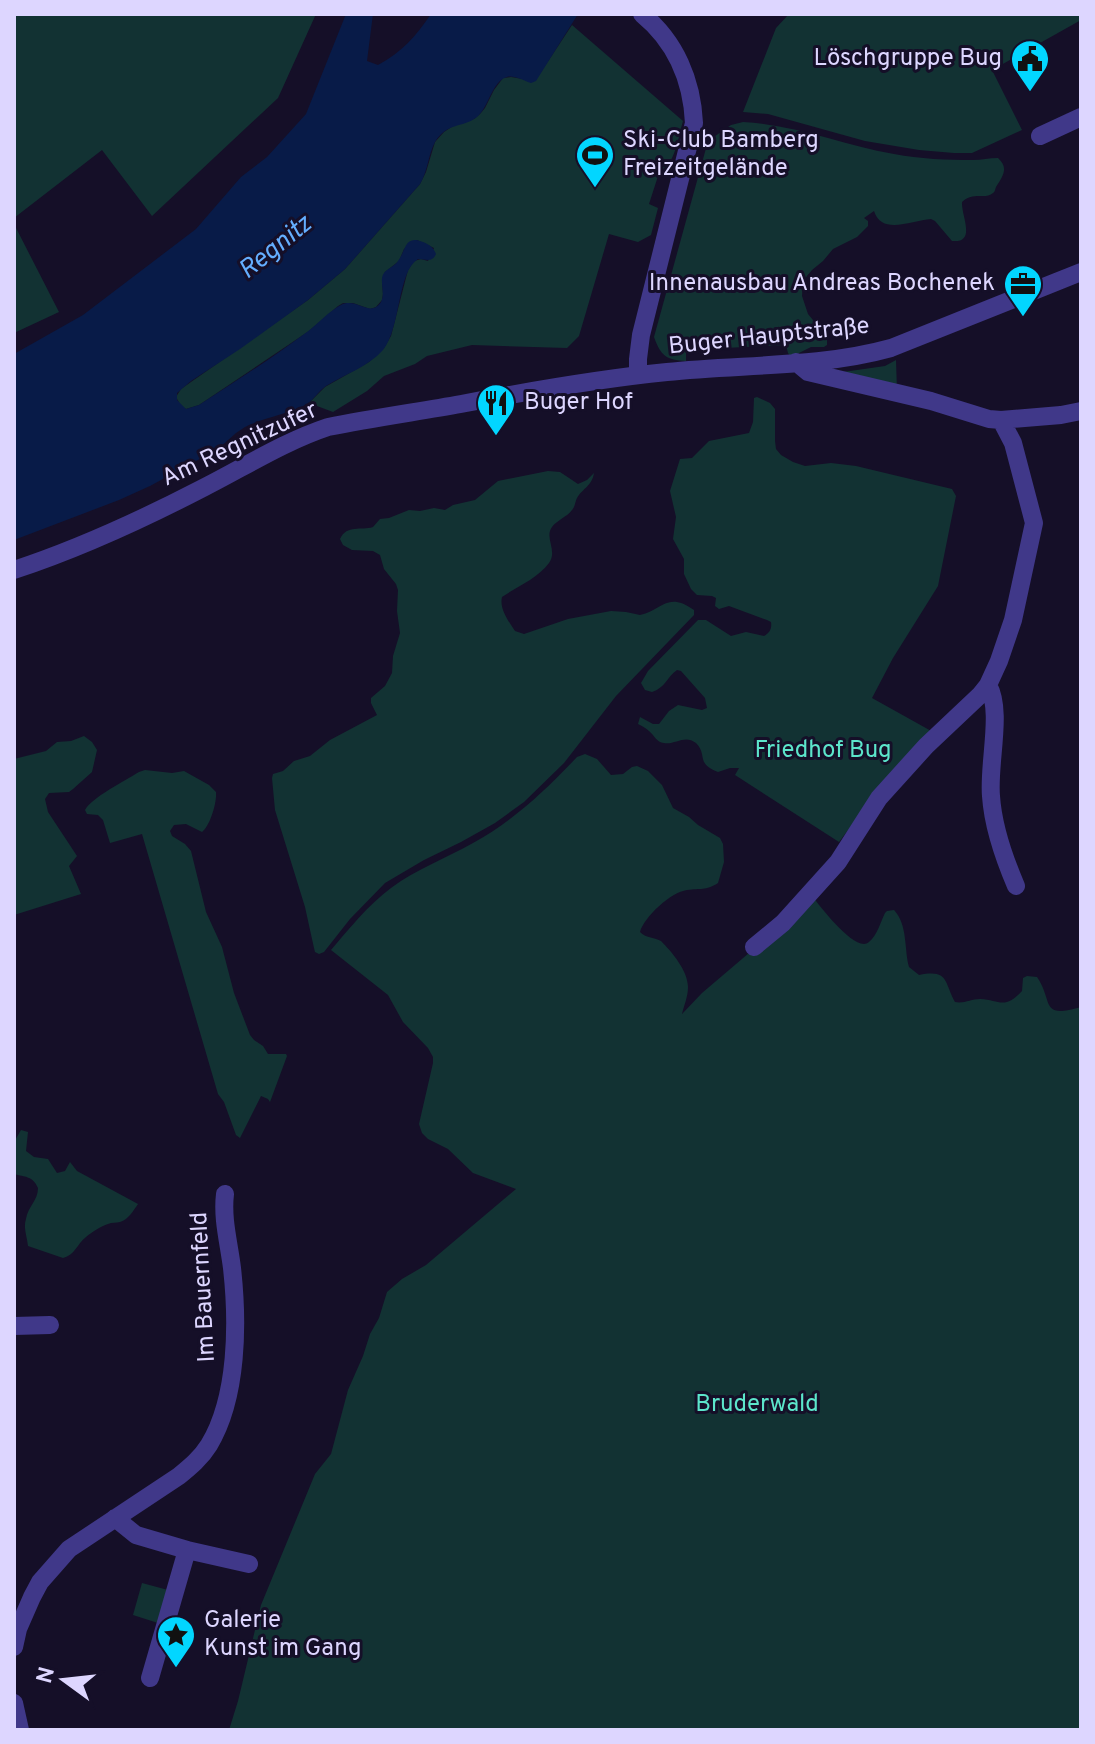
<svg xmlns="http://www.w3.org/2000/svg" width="1095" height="1744" font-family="Overpass,sans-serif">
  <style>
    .green { fill: #123233 }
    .water { fill: #081b48 }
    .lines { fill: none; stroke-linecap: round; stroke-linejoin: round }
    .minor { stroke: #403889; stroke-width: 18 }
    .labels { text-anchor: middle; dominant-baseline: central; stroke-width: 6; stroke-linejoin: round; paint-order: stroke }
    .poi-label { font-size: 24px; fill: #ddd6ff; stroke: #150f28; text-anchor: start }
    .street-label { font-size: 24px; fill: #ddd6ff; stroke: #150f28 }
    .park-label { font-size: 24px; fill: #5ce5cb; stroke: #150f28 }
    .water-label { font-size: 26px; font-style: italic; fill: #64aeff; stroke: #150f28 }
  </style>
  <rect width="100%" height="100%" fill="#150f28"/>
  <path class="green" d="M14,14h302l-38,84 -126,118 -50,-66 -88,68z
    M789,14h292v6l-89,50 30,60 -50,23h-18l-35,-3 -54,-9 -97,-27 -25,-2 33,-84z
    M572,25l111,96c-5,17 -8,44 -24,52l-10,31 9,4 -7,27 -13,7 -29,-8 -30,102 -12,12 -95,-3 -45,11 -12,8 -31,12 -17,15 -34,21 -24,-9 16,-16 44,-25 15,-14 7,-12 17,-66 6,-9 7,-2 7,2 6,-13 -17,-8 -13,9 -5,12 -14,11 -3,9 1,13 -1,6 -6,7 -6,2 -17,-6h-10l-5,3 -29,25 -110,74 -13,4 -5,-3 -5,-9 5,-8 127,-89 37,-31 75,-85 6,-12 9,-30 9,-10 12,-8 18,-5 6,-5 5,-6 9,-18 9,-12 8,-1 24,4z
    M743,122c54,3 99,23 151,32 26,5 53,6 79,6 9,0 16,-2 25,-2 11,10 5,18 -2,29 -1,2 -1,5 -3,6 -7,7 -20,-2 -31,9 -1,14 15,41 -10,39l-17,-20 -4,-2c-19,1 -49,17 -57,-8l-10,7 4,3v5l-11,11 -24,12 -10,12 -11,9 -9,11 -1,15 6,18 19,23v8l-3,2h-13l-20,10 -3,-4 -2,-8 -100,5v11c-20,-1 -25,-5 -32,-24l54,-196 23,-16z
    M14,224l45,88 -45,21z
    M896,360l1,31 -68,-17 56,-8z
    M757,397l13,6 5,6v32l1,8 5,6 12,7 12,4 26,-3 25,3 96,23 4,7 -18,90 -45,72 -21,40 61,34 -42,41 -52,69 -104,-67 4,-7h-9l-12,4c-23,-9 -10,-17 -22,-29 -11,-9 -21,2 -32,0 -8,-1 -9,-7 -15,-12 -3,-3 -7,-5 -11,-7l2,-7 13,7h6l10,-13 9,-6 24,5 5,-2 -2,-10 -24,-27 -4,-1c-10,7 -12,18 -25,22l-7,-2 -4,-7 7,-12 50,-51h8l25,16 15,-4 18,4c6,-3 8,-8 7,-14l-4,-2 -38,-14 -10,3 -4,-3 1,-8 -4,-2 -15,-1 -6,-6 -7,-15v-15l-11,-20 3,-22 -6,-26 10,-32 12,-1 17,-17 40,-8 4,-11 1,-24z
    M548,471l12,1 18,12 9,-4 7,-7c-2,13 -11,15 -17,25 -2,4 -2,9 -5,12 -5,7 -15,10 -20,17 -8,11 6,23 -3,36 -12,16 -31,23 -47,34 -3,12 7,25 13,34l9,3 44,-15 43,-8 15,1 14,3c23,-5 27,-24 54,-5v5l-78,81 -52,67 -40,39 -29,21 -34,19 -37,18 -39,23 -35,36 -26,33 -5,2 -4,-2 -1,-4 -9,-41 -30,-97 -3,-32 1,-4 10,-3 11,-10 16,-5 20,-16 47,-25 -6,-12v-5l14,-12 7,-13 1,-17 7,-23 -3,-22 1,-21 -2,-6 -12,-15 -4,-14 -7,-4 -21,-1 -9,-5 -3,-6c7,-15 21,-8 33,-12l7,-8 9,-1 20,-8 11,1 14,-3 11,2 8,-5 22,-5 23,-19z
    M84,736l8,6 5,8 -5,22 -19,17 -4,3 -20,1 -4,6 3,13 29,44 -8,10 12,28 -67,21v-156l32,-8 11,-9 14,-1z
    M585,754l12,5 14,16 12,-1 9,-7 5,-1 11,5 14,14 11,23 16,9 9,8 22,13 3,6 1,18 -6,21c-13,8 -17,5 -31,7 -16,2 -43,27 -47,42 6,6 13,5 21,9 11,11 27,30 27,46 0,10 -4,18 -6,27l20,-21 80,-68 30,-29c8,10 44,58 57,46 8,-6 12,-21 16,-29l2,-2 7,-1c14,15 10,39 15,57l10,8c30,-6 25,7 36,27 9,2 16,-3 25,-3 20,1 24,11 42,-8l1,-13 4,-2 10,1c17,25 2,42 44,30v723h-852l9,-29 23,-96 54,-131 16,-20 17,-64 15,-34 7,-22 9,-16 8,-26 15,-13 24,-14 90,-76 -43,-16 -25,-24 -20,-10 -6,-6 -3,-9 14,-61v-6l-5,-9 -25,-26 -15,-27 -57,-45c18,-21 37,-45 60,-62 25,-19 54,-29 82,-45 40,-22 73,-53 104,-86z
    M145,770l27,3 12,-2 25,14 7,7c1,11 -6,34 -14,40l-16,-8 -12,1 -4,6 2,5 13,8 6,7 15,61 16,35 12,46 16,42 4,5 9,6 5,8h18l1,2 -17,46 -2,-3 -7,-3 -21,42 -4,-3 -12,-33 -6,-8 -76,-260 -32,9 -7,-23 -5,-5 -11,-1 -2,-4c6,-12 41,-30 54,-38z
    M21,1130l7,2 -2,19 8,6 14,2 9,14 8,-2 5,-9 7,9 61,33c-5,7 -9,15 -18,18 -4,1 -8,0 -12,2 -7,2 -16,8 -22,13 -9,7 -11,18 -23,21l-35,-12c-1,-10 -5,-18 -2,-27 2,-13 12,-18 12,-31 -5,-12 -13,-11 -24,-14v-32z
    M142,1583l26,7 -10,33 -25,-8z"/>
  <path class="water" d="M346,14h27l-6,47 11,4c24,-13 38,-29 53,-51h147l-42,67 -5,2c-7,-2 -17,-8 -24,-6 -15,4 -18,30 -30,40 -14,11 -30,5 -42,25 -7,13 -7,29 -15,42l-75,85 -37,31 -68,49 -49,32 -14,12v7l9,9 13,-4c36,-23 73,-47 108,-73 11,-8 22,-21 34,-27 13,-7 26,8 35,2 11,-7 5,-19 6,-29 1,-9 12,-10 16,-17 8,-10 6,-27 25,-19 7,3 10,5 13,12 -4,9 -10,5 -18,5 -21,13 -17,69 -35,91 -15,17 -38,24 -57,36 -9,6 -13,16 -23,20 -19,9 -40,12 -58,21l-9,6 -18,16 -68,37 -31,14 -105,40v-186l69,-39 113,-86 45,-52 26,-20 39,-43z"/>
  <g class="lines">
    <path class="minor" d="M1040,136l41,-19
      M796,362l12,10 123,29 58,18 12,1 60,-5 20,-4
      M638,375v-16l3,-24 53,-212c-2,-42 -18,-81 -52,-109
      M14,570c64,-21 127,-50 187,-81 42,-21 82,-47 127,-62 44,-9 88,-15 133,-23 68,-13 136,-25 206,-32 74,-8 152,-4 224,-24l190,-76
      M988,685c15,26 0,78 3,111 2,31 13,62 25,90
      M754,947l29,-24 55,-61 41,-64 47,-52 54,-51 8,-10 11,-24 14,-41 21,-97 -21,-80 -12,-23
      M14,1326l36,-1
      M115,1518l21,17 51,15
      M14,1647l4,-18 14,-32 8,-15 29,-33 110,-73c11,-9 22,-18 30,-31 29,-48 29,-123 23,-177 -3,-25 -10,-49 -7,-74
      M150,1678l37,-128 62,14
      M14,1703l6,27"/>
  </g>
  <defs>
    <g id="civic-pin" transform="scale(2)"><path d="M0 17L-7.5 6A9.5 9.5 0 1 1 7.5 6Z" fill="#02d6ff" stroke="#150f28"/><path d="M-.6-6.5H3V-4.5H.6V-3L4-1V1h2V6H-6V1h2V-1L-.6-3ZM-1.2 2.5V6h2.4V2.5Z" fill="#111"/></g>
    <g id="stadium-pin" transform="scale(2)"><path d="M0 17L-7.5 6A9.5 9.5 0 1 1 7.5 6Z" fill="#02d6ff" stroke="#150f28"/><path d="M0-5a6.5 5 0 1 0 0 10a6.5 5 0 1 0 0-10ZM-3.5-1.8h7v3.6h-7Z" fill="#111"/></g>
    <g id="office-pin" transform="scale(2)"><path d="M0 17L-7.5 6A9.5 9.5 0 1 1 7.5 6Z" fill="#02d6ff" stroke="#150f28"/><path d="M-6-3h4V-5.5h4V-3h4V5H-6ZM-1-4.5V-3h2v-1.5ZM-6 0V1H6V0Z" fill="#111"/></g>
    <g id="restaurant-pin" transform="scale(2)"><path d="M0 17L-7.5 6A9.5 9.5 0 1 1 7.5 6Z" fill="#02d6ff" stroke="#150f28"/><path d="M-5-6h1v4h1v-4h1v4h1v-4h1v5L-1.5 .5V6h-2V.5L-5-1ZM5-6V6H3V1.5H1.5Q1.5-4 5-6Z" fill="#111"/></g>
    <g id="sight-pin" transform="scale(2)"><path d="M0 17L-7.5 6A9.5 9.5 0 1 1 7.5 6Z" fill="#02d6ff" stroke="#150f28"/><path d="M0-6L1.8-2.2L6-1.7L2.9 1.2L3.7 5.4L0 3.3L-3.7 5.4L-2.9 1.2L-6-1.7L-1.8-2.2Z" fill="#111"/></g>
  </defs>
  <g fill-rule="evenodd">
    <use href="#civic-pin" x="1030" y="59"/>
    <use href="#stadium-pin" x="595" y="155"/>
    <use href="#office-pin" x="1023" y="284"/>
    <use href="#restaurant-pin" x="496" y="403"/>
    <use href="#sight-pin" x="176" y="1635"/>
  </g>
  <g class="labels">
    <g class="poi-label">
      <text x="1002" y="59" text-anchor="end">Löschgruppe Bug</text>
      <text x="623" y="141">Ski-Club Bamberg<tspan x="623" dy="28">Freizeitgelände</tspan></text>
      <text x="995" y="284" text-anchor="end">Innenausbau Andreas Bochenek</text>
      <text x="524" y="403">Buger Hof</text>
      <text x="204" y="1621">Galerie<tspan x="204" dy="28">Kunst im Gang</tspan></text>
    </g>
    <g class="street-label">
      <text transform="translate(769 337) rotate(-6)">Buger Hauptstraße</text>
      <text transform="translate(240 445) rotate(-25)">Am Regnitzufer</text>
      <text transform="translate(204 1287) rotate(-93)">Im Bauernfeld</text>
    </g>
    <g class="park-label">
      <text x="823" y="751">Friedhof Bug</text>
      <text x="757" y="1405">Bruderwald</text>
    </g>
    <g class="water-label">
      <text transform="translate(276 248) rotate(-39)">Regnitz</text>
    </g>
  </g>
  <rect width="1095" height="1744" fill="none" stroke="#ddd6ff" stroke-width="32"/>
  <g transform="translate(64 1680) rotate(285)" stroke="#150f28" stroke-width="6" paint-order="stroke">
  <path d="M0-6L14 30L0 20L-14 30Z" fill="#ddd6ff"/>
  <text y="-12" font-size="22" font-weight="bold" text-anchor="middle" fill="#ddd6ff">N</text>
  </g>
</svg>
